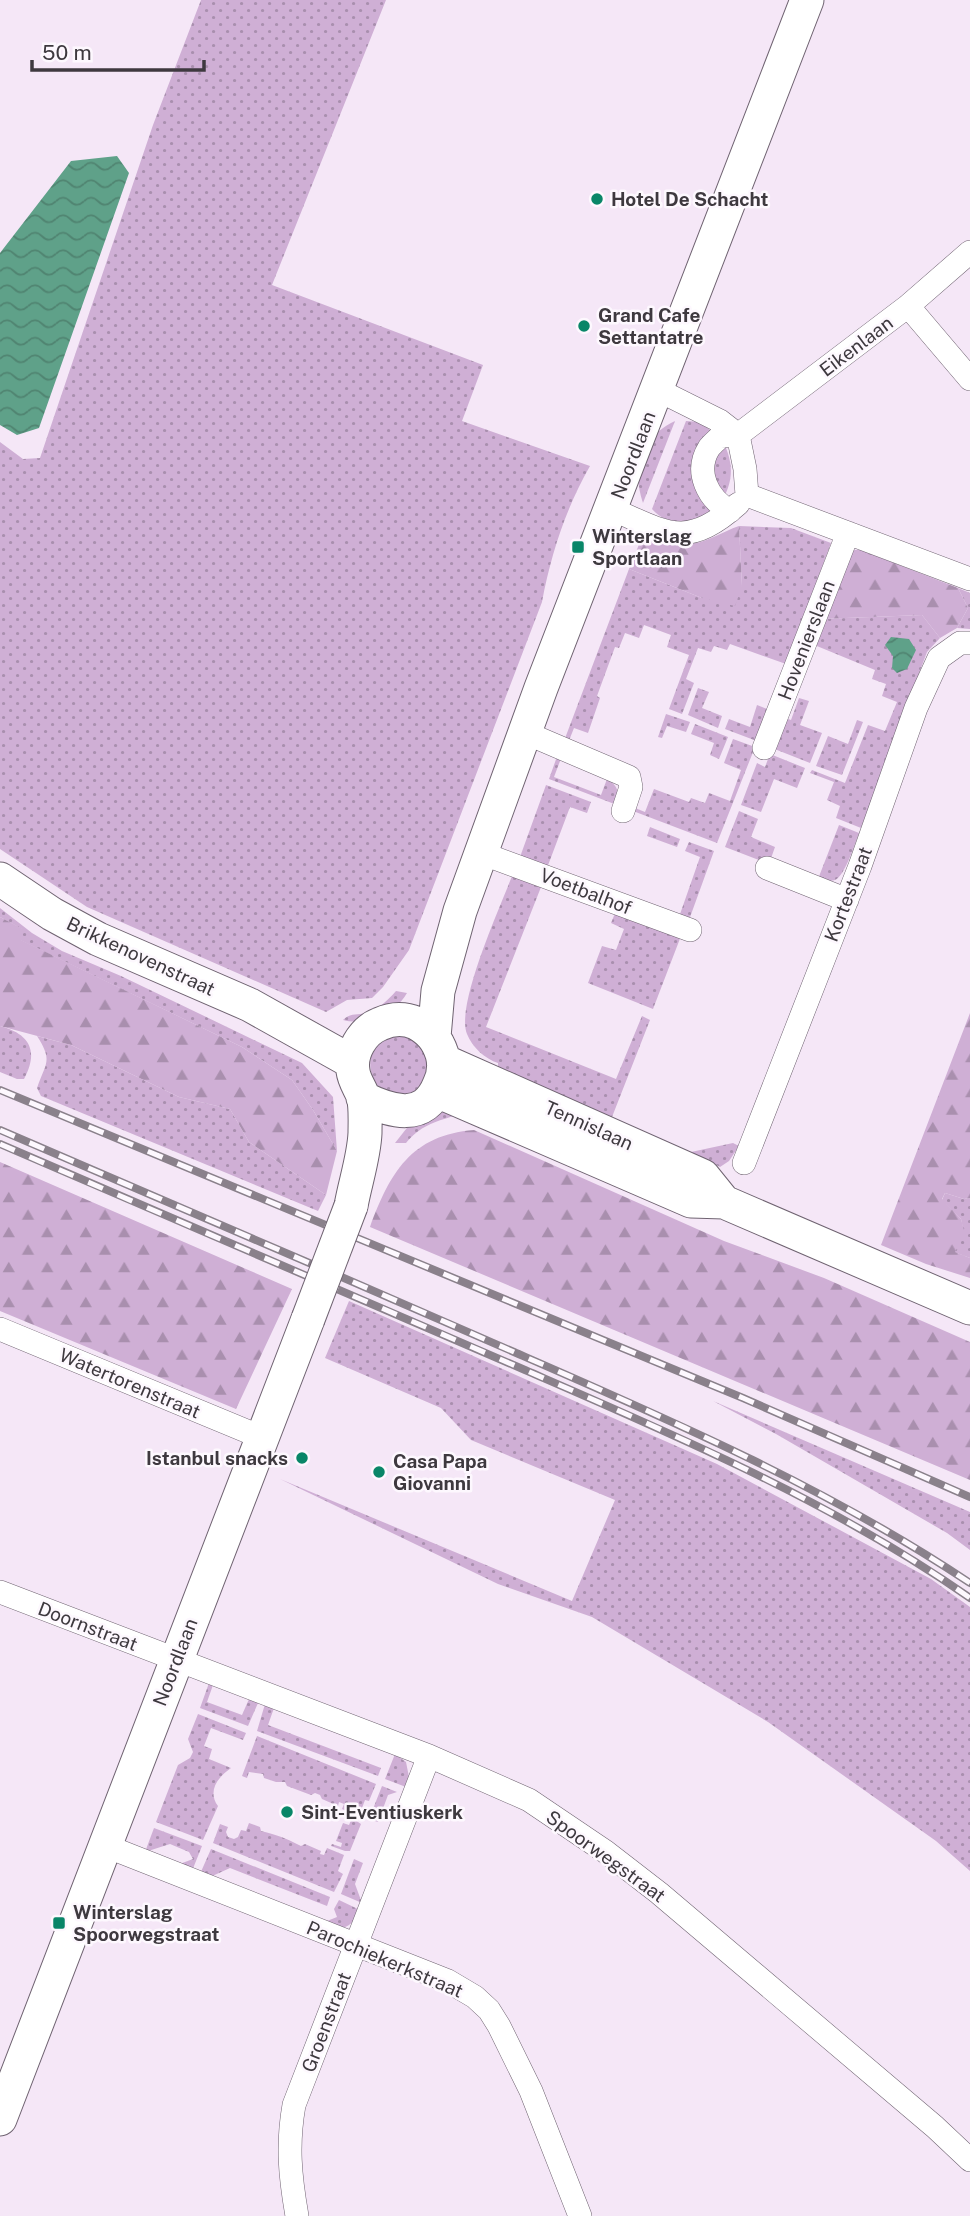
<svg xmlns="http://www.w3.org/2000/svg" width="970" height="2216" font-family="'Public Sans',sans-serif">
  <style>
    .grass { fill: url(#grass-dots) }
    .forest { fill: url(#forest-firs) }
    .water { fill: url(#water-waves) }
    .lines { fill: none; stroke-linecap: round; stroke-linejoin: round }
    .street-casing { stroke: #6f6371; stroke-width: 24 }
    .secondary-casing { stroke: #6f6371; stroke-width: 35 }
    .street { stroke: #fff; stroke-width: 23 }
    .secondary { stroke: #fff; stroke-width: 33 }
    .rail-casing { stroke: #8a818b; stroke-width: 8 }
    .rail { stroke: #fdf8fe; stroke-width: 5; stroke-dasharray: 16; stroke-linecap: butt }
    .secondary-bridge-casing { stroke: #6f6371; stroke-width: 35; stroke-linecap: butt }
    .secondary-bridge { stroke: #fff; stroke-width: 33 }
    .poi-dot { fill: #098668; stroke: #fdf8fe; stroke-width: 2.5 }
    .labels { text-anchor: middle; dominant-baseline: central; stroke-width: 5; stroke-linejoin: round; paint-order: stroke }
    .poi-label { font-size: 19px; font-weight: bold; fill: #3e393f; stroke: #fdf8fe; text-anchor: start }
    .street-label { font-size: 19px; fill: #3e393f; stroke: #fdf8fe }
  </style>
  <defs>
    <pattern id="grass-dots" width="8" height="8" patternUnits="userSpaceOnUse" patternTransform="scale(1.75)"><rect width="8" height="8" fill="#cfafd5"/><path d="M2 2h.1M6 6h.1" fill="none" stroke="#a98fae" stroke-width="1.8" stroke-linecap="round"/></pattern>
    <pattern id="forest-firs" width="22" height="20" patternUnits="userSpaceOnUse" patternTransform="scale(1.75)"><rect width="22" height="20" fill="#cfafd5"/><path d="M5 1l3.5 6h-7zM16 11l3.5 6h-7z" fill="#a98fae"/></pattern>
    <pattern id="water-waves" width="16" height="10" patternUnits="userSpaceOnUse" patternTransform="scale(1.75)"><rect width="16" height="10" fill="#5fa189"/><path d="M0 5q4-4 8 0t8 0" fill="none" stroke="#508471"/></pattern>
  </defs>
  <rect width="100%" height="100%" fill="#f5e7f7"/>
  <path class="grass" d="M201,0h185l-114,285 211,80 -21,56 128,45c-24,42 -39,88 -48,136l-133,348 -26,37 -11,11 -25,2 -21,12 -239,-105 -87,-58v-407l23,17 17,-1 113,-333z
    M675,421l-32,82c-12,-35 -2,-66 32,-82z
    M686,421l15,1 11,10v78c-20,15 -43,18 -60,-1z
    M723,441c10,21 11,38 0,58l-7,-8 -6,-32z
    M739,526l52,2 40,15 -45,121 -56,-20 -3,6 -13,-4 -3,6 -13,-4 -12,31 8,4 -12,31 -13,-5 20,-54 -22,-8 4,-12 -27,-10 -5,13 -14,-5 -6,15 -4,-1 -18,49 3,2 -12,35 -14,-5 -6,15 -4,-2 65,-172 73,29 40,-12z
    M958,588l12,5v36l-13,-1 11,-20z
    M922,615l18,23 -13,14 -66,176 -25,-10 4,-12 -13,-6 7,-18 -24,-9 2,-3 33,13 23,-58 17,6 12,-29 -15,-6 4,-12 -14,-5 3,-9 -63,-26 8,-25z
    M698,688l11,4 -7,16 20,8 -4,12 -30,-13z
    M799,698l10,3 -9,24 22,8 -12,30 -38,-15 11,-31 8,3z
    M757,705l18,7 -13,31 -37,-14 4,-10 21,8z
    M666,714l24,8 -4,10 -19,-6 -5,12 -4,-1z
    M857,720l6,2 -21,53 -26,-9 12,-30 20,8z
    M695,724l33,13 -9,22 -9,-4 4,-12 -23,-9z
    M733,739l22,8 -38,96 -84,-32 2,-3 10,4 9,-23 35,13 2,-4 14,5 4,-10 21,8 11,-31 -17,-7z
    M559,751l4,2 -9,24 47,18 6,-16c12,7 12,14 10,26l-68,-26z
    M770,754l35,14 -8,20 -23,-9 -13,33 -20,-7 16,-42 8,4z
    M546,785l45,17 -4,11 -17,-6 -23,61 -27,-11z
    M739,811l19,8 -7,18 24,10 -6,17 -44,-17z
    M839,825l20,8c-4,10 -14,43 -24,47 -5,2 -12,-1 -17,-1z
    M650,827l30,12 -3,8 -30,-11z
    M689,842l25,9 -25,69 -10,-3 21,-60 -15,-6z
    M514,871l29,11 -57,145 130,52 26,-63 8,4 -38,97 -114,-50v-4c-13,-4 -26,-16 -31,-29 -12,-29 35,-131 47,-163z
    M0,908l32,25 30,18 59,25 181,87 31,34 4,54 -24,-41 -21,-30 -50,-33 -222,-107 2,-11 -22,-12z
    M616,911l65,25 -28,73 -65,-26 14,-37 14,4 8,-21 -13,-6z
    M396,991l11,2c-12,21 -41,33 -64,27 7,-7 14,-5 23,-7 13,-4 21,-12 30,-22z
    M0,1026c30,8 39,25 24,53h-7l-17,-7z
    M37,1036l34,9 108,52 51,12 19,33 77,53 -8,16 -277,-115 -4,-8c9,-26 16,-27 0,-52z
    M396,1036h10l17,8 8,36 -23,19 -30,-8c-12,-25 -13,-46 18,-55z
    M441,1110l13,6c-20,6 -34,10 -48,27h-11l15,-19z
    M733,1143l6,3 -10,15 -9,6 -29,-15z
    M945,1193l19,6 6,-1v60l-16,-6 10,-18 -3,-15 -19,-19z
    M349,1301l368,163 214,115 39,28v264l-34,-30 -168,-119 -176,-105 -94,-33 -218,-105 292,122 43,-101 -144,-60 -30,-32 -116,-50z
    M713,1401l257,111v38l-23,-17 -171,-99z
    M209,1683l4,2 -6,17 35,13 7,-16 9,4 -10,23 -48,-18z
    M265,1704l9,4 -6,17 113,43 -3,8 -121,-45z
    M198,1714l48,19 -3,7 -32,-12 -7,18 8,3 -3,10 22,9c-13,9 -24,23 -13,38l-15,34 -47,-18 22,-57 12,-7 3,-6 -5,-13z
    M257,1736l119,48 -7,17 -4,-1 -6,16 -17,-7 2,-5 -5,-2 -1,4 -16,-7 -2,-4 -5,-2 -4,2 -24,-9 -2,-4h-9l-12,-4 -1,-4 -14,-2 -2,6 -5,-2z
    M395,1754l11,8 3,15 -3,10 -21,-8z
    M382,1786l15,6 -9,3 -10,27 -9,-3z
    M352,1818l9,6 -11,27h-5l-14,-5 1,-2 9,3 1,-4 -6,-2 7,-18 6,2z
    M249,1823l11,4 1,4c17,4 24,7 40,15l4,-2 16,7 -1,3 4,1 3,-7 17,7 -6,16 5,3 -9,18 -121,-49 7,-19 8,3 -2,5 2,5 6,2 4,-2 3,-7 5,1z
    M154,1828l48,18 -10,25 -15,-6 16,-6 -4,-7 -19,-8 -25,8z
    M211,1849l119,48 -3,9 -97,-38 -22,10 -8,-4z
    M354,1859l9,4 -8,21 7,19 -21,-9z
    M339,1900l21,10c-11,21 -16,20 -38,13l15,-6 -3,-8z"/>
  <path class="forest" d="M739,526l3,60 -7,20 -33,-8 -73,-29 13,-32c14,0 25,6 39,7 19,3 40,-12 58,-18z
    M851,550h10l97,38 10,20 -11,20 -17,10 -18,-23 -102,4z
    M0,917l23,12 -2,11 221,107 50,33 21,30 24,41 -11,44 -77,-53 -19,-33 -51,-12 -108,-52 -71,-19z
    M970,1013v185l-6,1 -19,-6 -3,6 19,20 4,15 -10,18 15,6v20l-44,-14 -45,-19z
    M474,1130l250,111 100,37 146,64v138l-600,-253c20,-54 41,-92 104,-97z
    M0,1162l292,127 -56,120 -236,-98z"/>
  <path class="water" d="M117,156l12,17 -90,255 -22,7 -17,-10v-172l71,-92z
    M891,637l18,2 7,11 -9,19 -10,4 -5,-5 1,-12 -8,-11z"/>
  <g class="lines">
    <g class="street-casing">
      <path id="street" d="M908,306l62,73
        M658,390l62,31 18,14
        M738,435l7,34 2,26
        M747,495l223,84
        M612,509c56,25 75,40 126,-5
        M730,511c-22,-12 -36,-39 -21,-63 3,-4 8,-8 12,-12l17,-1 170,-129 62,-54
        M526,733l103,44 2,10 -8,24
        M764,748l84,-215
        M481,853l209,77
        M767,868l80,32
        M744,1163l116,-297 56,-158 23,-50 21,-15h10
        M0,1329l261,108
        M0,1592l429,164 100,44 77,52 53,41 276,234 35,33
        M106,1846l342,135 27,16 14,13 10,16 32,65 49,125
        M297,2216c-7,-40 -10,-71 -3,-111l135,-349"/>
    </g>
    <g class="secondary-casing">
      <path id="secondary" d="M0,879l52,35 46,25 152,66 102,57
        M434,1037l4,-46 22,-80 81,-223 266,-688
        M444,1061l259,115 21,26
        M437,1091l254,110 33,1 246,106
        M351,1206c4,-23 13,-49 14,-73 0,-11 1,-27 -2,-37 -3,-8 -9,-16 -10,-25 -3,-18 9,-40 27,-47 11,-5 24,-6 36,-1 14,8 21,16 26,31 3,11 2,21 -3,31 -15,37 -48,27 -76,13
        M0,2119l308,-800"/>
    </g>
    <use href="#street" class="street"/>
    <use href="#secondary" class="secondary"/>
    <g class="rail-casing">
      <path id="rail" d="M0,1090l743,308 227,99
        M0,1130c172,74 343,147 514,222 156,68 314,136 456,231
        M0,1144c175,76 350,150 525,226 152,66 308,132 445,228"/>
    </g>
    <use href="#rail" class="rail"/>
    <g class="secondary-bridge-casing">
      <path id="secondary-bridge" d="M308,1319l43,-113"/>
    </g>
    <use href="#secondary-bridge" class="secondary-bridge"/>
  </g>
  <g class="poi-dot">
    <circle cx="597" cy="199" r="7"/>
    <circle cx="584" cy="326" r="7"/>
    <rect x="571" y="540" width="14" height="14" rx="3.5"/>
    <circle cx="302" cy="1458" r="7"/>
    <circle cx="379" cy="1472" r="7"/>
    <circle cx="287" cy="1812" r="7"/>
    <rect x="52" y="1916" width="14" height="14" rx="3.5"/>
  </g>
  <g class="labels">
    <g class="poi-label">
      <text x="611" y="199">Hotel De Schacht</text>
      <text x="598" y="315">Grand Cafe<tspan x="598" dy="22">Settantatre</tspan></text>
      <text x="592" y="536">Winterslag<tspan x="592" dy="22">Sportlaan</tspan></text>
      <text x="288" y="1458" text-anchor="end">Istanbul snacks</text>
      <text x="393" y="1461">Casa Papa<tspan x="393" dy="22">Giovanni</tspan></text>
      <text x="301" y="1812">Sint-Eventiuskerk</text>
      <text x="73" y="1912">Winterslag<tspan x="73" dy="22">Spoorwegstraat</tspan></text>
    </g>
    <g class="street-label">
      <text transform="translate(856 346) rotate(-37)">Eikenlaan</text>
      <text transform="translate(633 455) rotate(-69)">Noordlaan</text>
      <text transform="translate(806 640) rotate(-69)">Hovenierslaan</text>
      <text transform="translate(586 891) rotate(21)">Voetbalhof</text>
      <text transform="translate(848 894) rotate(-69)">Kortestraat</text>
      <text transform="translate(141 956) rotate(25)">Brikkenovenstraat</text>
      <text transform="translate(589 1125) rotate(24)">Tennislaan</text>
      <text transform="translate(130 1383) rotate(23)">Watertorenstraat</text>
      <text transform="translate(88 1626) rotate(21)">Doornstraat</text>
      <text transform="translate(175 1662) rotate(-69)">Noordlaan</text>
      <text transform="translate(606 1856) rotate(36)">Spoorwegstraat</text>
      <text transform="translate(385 1959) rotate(23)">Parochiekerkstraat</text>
      <text transform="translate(326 2022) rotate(-69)">Groenstraat</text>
    </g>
  </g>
  <path d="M32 60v10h172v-10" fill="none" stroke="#3e393f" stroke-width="3.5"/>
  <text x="42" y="60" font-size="21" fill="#3e393f" stroke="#fdf8fe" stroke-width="5" paint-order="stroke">50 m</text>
</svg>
